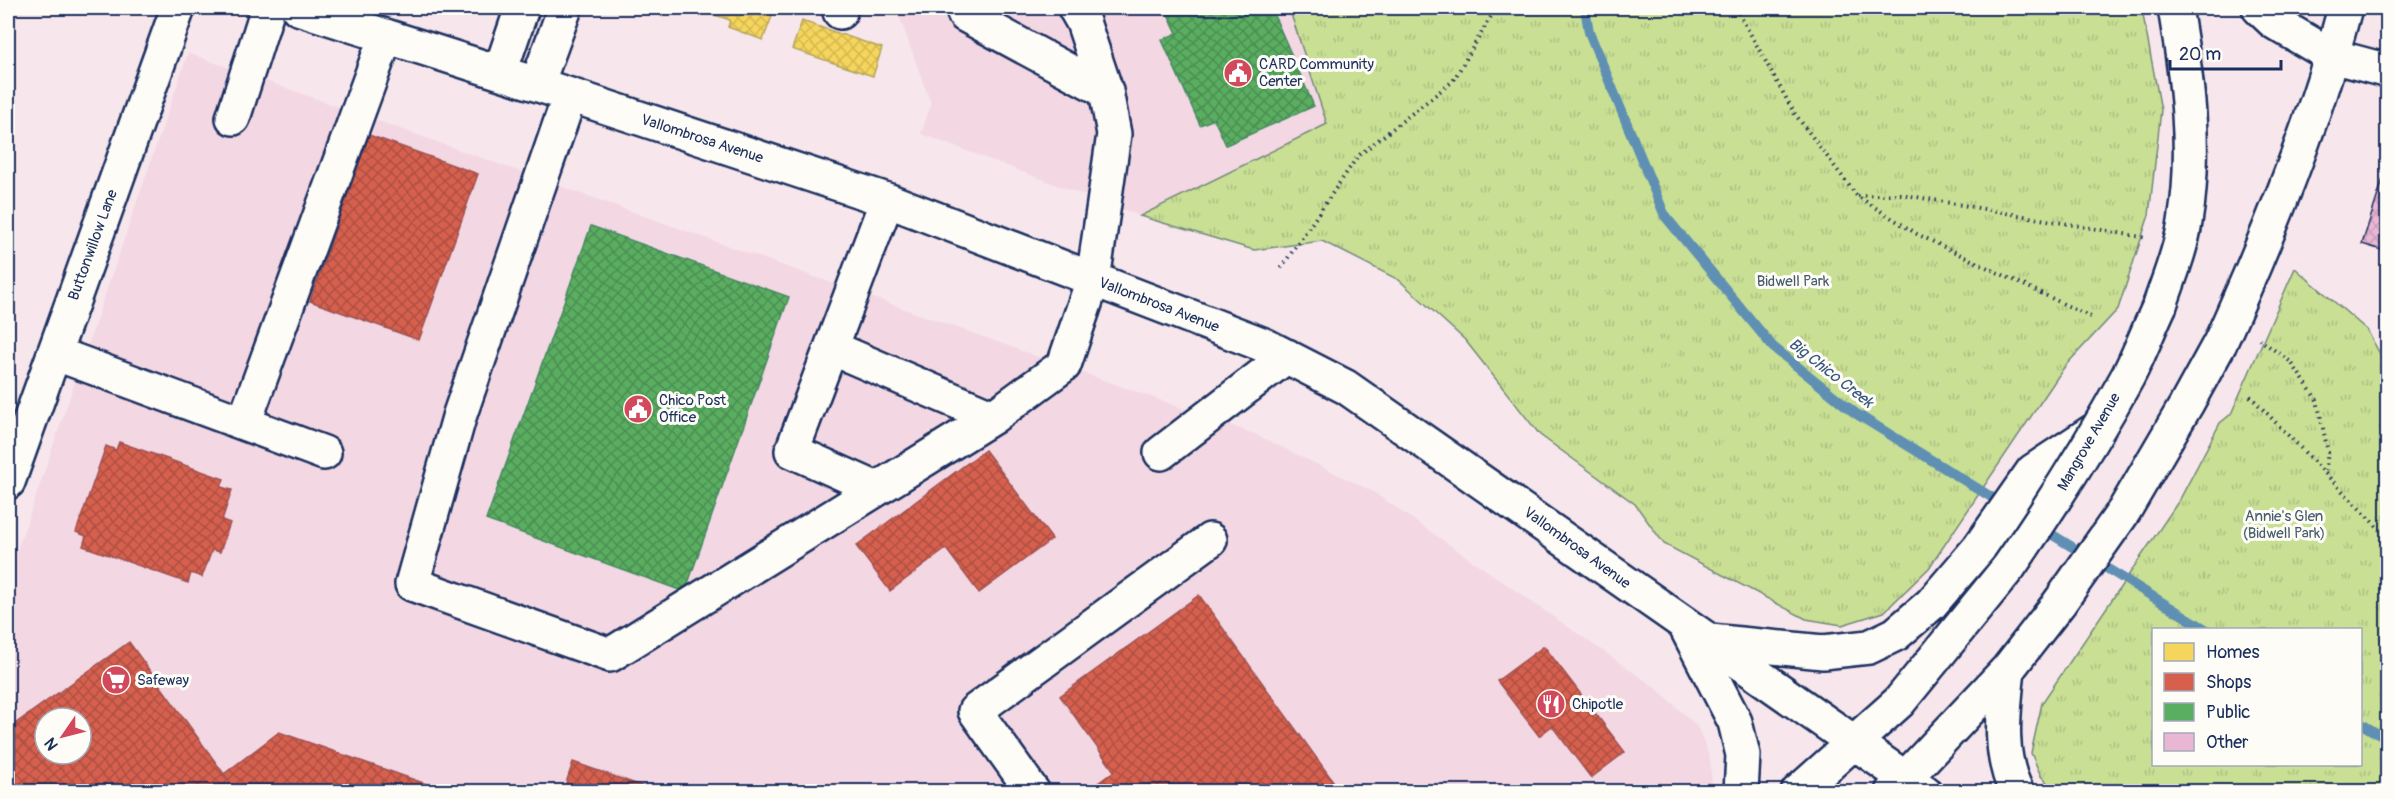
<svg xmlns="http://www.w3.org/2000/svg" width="2395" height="799" font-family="Pangolin,sans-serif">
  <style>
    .built { fill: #f3d8e4; fill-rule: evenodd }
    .park { fill: url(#park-tufts); stroke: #728779; stroke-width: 1.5; fill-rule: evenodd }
    .homes { fill: url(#homes-cross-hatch); stroke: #b4a35d; stroke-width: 1.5 }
    .shops { fill: url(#shops-cross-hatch); stroke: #9e5152; stroke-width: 1.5; fill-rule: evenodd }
    .public { fill: url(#public-cross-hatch); stroke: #478860; stroke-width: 1.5 }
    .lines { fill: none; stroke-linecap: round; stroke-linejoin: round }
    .stream { stroke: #5e90b3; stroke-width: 10 }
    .building { fill: url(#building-cross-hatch); stroke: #1b2f5e; stroke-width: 1.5 }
    .minor-casing { stroke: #1b2f5e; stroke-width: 38 }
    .path { stroke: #1b2f5e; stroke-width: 4; stroke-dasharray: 1.5 4.5; stroke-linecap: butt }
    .minor { stroke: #fdfcf7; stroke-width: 33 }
    .minor-bridge-casing { stroke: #1b2f5e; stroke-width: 38; stroke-linecap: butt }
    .minor-bridge { stroke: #fdfcf7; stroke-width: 33 }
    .labels { text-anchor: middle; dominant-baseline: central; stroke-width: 6; stroke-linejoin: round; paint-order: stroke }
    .poi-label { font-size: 15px; fill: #1b2f5e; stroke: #fdfcf7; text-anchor: start }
    .street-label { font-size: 15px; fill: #1b2f5e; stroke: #fdfcf7 }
    .park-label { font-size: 15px; fill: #465b6c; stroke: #fdfcf7 }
    .water-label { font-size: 16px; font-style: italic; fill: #375781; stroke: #fdfcf7 }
  </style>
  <defs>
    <pattern id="park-tufts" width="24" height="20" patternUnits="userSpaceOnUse" patternTransform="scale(1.5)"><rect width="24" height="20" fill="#c9df94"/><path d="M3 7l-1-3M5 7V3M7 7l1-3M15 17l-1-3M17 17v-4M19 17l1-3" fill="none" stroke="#acc082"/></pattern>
    <pattern id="homes-cross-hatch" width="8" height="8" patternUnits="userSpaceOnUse" patternTransform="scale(1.5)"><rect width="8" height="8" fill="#f6d55c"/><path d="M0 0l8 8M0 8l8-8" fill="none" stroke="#d2b752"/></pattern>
    <pattern id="shops-cross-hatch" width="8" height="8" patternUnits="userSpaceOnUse" patternTransform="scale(1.5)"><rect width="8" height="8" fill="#d6604d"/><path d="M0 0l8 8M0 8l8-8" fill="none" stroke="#ad5043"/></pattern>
    <pattern id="public-cross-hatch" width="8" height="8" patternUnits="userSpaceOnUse" patternTransform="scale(1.5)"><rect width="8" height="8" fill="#5aae61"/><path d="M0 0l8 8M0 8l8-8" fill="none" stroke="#4a8e53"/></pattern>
    <pattern id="building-cross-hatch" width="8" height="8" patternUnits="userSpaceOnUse" patternTransform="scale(1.5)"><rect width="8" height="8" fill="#e9b6d3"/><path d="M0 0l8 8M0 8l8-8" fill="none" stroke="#c79db8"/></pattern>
  </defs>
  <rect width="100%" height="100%" fill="#f7e7ec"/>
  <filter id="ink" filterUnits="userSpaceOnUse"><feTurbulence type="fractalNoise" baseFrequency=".0167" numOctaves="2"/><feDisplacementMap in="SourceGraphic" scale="12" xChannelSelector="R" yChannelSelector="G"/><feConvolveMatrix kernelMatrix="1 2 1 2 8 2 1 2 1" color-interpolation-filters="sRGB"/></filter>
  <g filter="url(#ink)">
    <path class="built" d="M896,8h393l38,116 -187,92 -219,-82 10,-30z
      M188,53l1067,381 117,57 283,196 42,39 13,32 2,25 -3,9h-1701v-215zM45,718h36v36h-36z"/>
    <path class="park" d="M1289,8h849l5,7 18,95 -12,105 -31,94 -53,57 -136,202 -45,44 -42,13 -36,-6 -142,-75 -29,-40 -95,-69 -75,-95 -66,-60 -77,-39 -68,9 -114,-34 187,-92z
      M2295,268l72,62 20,37v424h-332l-14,-15 -10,-23 11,-50 138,-204 40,-76 11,-9zM2154,630h206v134h-206z"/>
    <path class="homes" d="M683,8h92l-12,32 -35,-13 2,-7 -32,-11 -1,4z
      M802,21l80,27 -9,28 -81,-27z"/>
    <path class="shops" d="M369,135l109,39 -59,166 -109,-39z
      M119,442l105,37 -3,8 11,3 -10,30 8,3 -10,29 -8,-2 -10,27 -11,-4 -3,10 -105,-37 3,-10 -10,-4 30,-86 10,4z
      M985,450l67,89 -73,54 -33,-44 -56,42 -34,-45z
      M1199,595l142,197h-255l28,-21 -54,-75z
      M129,642l108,150h-229v-63zM45,718h36v36h-36z
      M1544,646l81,106 -34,26 -39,-52 -13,10 -42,-55z
      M279,732l170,60h-212l-13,-18z
      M573,762l86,30h-96z"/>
    <path class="public" d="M1165,8h106l43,98 -88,39 -12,-26 -14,6 -38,-85 15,-7z
      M591,226l198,71 -104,295 -199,-72z"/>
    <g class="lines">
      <path class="stream" d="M1585,8l4,24 76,184 108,131 82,66 352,217
        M2360,723l28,17"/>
    </g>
    <path class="building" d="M2384,176l4,2v74l-26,-8z"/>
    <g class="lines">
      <g class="minor-casing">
        <path id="minor" d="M298,8l272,87 317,105 377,145 82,42 579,405
          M839,8l1,4
          M962,8l3,7 141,76
          M2259,8l15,14 58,34 56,15
          M500,72l22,-64
          M537,84l28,-76
          M570,95l-110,319 -48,170 198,71 383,-238 71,-52 29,-85 21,-146 -8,-43 -23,-69 -8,-14
          M233,118l35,-110
          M2160,305c9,-27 21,-55 25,-83 12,-72 2,-144 -10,-214
          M2220,343c49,-108 95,-221 125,-335
          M832,348l161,69
          M54,353l270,100
          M244,423l142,-387
          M1161,453l126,-97
          M8,482l170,-474
          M877,489l-85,-38 95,-251
          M1686,627l49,95 8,33 -2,37
          M1710,641l113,11 46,-5 27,-13 35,-30 48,-56 54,-77 65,-43
          M2008,669c-4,40 -11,85 9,123
          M1033,792l-58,-81 235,-171
          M1798,792l101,-90 110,-135
          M1892,792l116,-123 52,-67"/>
      </g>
      <path class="path" d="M1736,8l59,106 62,82 60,38 176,84
        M1858,196l42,-2 247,44
        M1281,268l77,-112 95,-75 43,-73
        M2259,339l32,23 26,38 11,52 -3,22
        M2250,396l138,142"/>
      <use href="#minor" class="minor"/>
      <g class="minor-bridge-casing">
        <path id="minor-bridge" d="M2009,567c43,-62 83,-125 119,-191 12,-23 21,-48 32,-71
          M2060,602l64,-91 62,-106 34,-62"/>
      </g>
      <use href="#minor-bridge" class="minor-bridge"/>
    </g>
  </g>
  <defs>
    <g id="civic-disc" transform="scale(1.5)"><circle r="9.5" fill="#d1495b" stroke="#fdfcf7"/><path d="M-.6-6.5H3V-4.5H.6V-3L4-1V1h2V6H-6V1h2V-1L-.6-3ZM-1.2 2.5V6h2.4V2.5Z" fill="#fff"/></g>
    <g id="supermarket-disc" transform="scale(1.5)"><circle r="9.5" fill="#d1495b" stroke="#fdfcf7"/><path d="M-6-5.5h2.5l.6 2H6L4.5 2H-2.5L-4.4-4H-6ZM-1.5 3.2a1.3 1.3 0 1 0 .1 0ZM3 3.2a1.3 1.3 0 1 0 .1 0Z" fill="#fff"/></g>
    <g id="restaurant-disc" transform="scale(1.5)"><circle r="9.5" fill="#d1495b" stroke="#fdfcf7"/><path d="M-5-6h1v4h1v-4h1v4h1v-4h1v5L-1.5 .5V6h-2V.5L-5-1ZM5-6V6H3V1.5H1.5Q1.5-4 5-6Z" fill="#fff"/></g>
  </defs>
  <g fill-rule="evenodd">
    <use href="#civic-disc" x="1238" y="73"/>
    <use href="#civic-disc" x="638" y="409"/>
    <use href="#supermarket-disc" x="116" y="680"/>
    <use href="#restaurant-disc" x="1551" y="704"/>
  </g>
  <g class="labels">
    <g class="poi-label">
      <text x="1259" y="64">CARD Community<tspan x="1259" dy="17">Center</tspan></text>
      <text x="659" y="400">Chico Post<tspan x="659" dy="17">Office</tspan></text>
      <text x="137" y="680">Safeway</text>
      <text x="1572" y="704">Chipotle</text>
    </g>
    <g class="street-label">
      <text transform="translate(702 139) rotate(18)">Vallombrosa Avenue</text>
      <text transform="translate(93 245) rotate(-70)">Buttonwillow Lane</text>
      <text transform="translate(1159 305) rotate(21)">Vallombrosa Avenue</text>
      <text transform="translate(2089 442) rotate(-60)">Mangrove Avenue</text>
      <text transform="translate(1577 548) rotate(36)">Vallombrosa Avenue</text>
    </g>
    <g class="park-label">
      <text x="1793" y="281">Bidwell Park</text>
      <text x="2284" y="516">Annie's Glen<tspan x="2284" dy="17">(Bidwell Park)</tspan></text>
    </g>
    <g class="water-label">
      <text transform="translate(1831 373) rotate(38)">Big Chico Creek</text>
    </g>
  </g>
  <rect width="2395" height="799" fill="none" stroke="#fdfcf7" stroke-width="30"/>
  <rect x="15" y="15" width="2365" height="769" fill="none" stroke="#1b2f5e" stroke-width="2" filter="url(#ink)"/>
  <rect x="2152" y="628" width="210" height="138" fill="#fdfcf7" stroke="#a3aaba" stroke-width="1.5"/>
  <rect x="2164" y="643" width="30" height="18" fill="#f6d55c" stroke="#a3aaba" stroke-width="1.5"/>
  <text x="2206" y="658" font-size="18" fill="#1b2f5e">Homes</text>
  <rect x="2164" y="673" width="30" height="18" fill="#d6604d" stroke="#a3aaba" stroke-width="1.5"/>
  <text x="2206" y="688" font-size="18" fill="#1b2f5e">Shops</text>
  <rect x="2164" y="703" width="30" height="18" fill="#5aae61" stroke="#a3aaba" stroke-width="1.5"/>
  <text x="2206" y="718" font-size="18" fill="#1b2f5e">Public</text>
  <rect x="2164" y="733" width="30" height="18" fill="#e9b6d3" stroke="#a3aaba" stroke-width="1.5"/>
  <text x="2206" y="748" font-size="18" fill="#1b2f5e">Other</text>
  <g transform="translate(63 736) rotate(235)"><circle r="28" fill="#fdfcf7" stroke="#a3aaba" stroke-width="1.5"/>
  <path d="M0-4.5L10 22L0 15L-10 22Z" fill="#d1495b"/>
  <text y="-9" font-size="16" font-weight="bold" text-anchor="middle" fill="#1b2f5e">N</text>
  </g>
  <path d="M2170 60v9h111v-9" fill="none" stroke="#1b2f5e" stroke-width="3"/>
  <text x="2179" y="60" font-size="18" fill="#1b2f5e" stroke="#fdfcf7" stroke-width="4.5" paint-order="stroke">20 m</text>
</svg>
